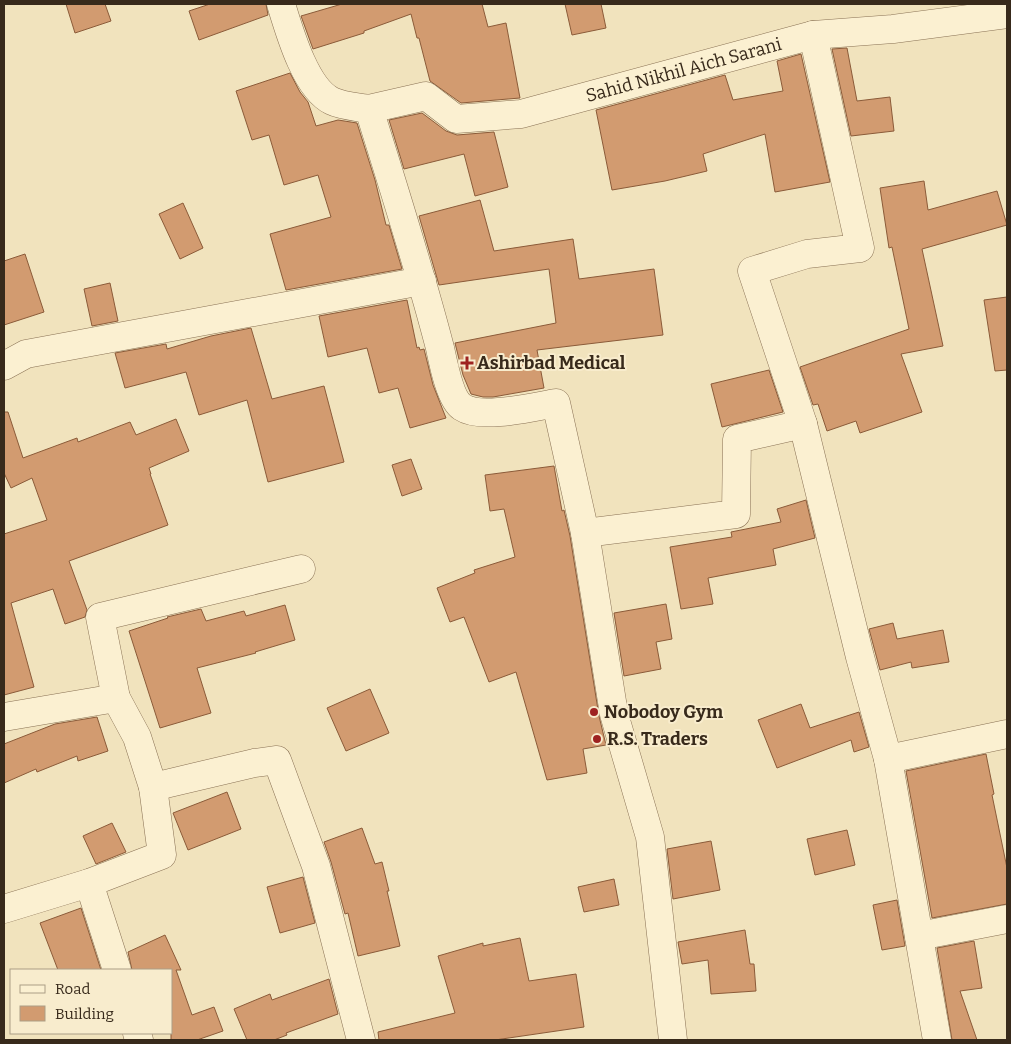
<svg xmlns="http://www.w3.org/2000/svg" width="1011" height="1044" font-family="Bitter,serif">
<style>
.building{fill:#d29b70;stroke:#8b5b39}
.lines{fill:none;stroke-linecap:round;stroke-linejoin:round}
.minor-casing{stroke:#8a7255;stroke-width:29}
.minor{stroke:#fbf0d1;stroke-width:28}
.poi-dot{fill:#9e2220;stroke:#f8eccd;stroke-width:2}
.labels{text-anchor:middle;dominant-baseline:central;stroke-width:4;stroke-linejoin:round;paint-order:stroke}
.street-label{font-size:18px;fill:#382a1b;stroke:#f8eccd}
.poi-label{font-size:18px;font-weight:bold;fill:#382a1b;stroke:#f8eccd;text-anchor:start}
</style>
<rect width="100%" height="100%" fill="#f1e3bd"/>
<!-- building -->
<g class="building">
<polygon points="66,4 105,4 111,21 75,33"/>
<polygon points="210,4 266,4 268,15 199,40 189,11"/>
<polygon points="342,4 482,4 488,27 506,23 520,98 461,103 430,81 419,38 417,38 411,14 364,31 364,33 313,49 301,16"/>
<polygon points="565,4 601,4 606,28 572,35"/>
<polygon points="847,48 857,101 890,97 894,131 851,136 832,49"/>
<polygon points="801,54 830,182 775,192 765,134 703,154 707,171 665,181 612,190 596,110 725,75 733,100 783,91 777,61"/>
<polygon points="290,73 300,92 308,102 316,126 338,120 357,123 375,180 386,225 389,225 402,269 286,290 270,234 331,217 318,175 284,185 269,135 252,140 236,91"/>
<polygon points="422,113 446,131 457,135 494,132 508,187 475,196 464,154 404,169 389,120"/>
<polygon points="924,181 928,210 997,191 1007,225 922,249 943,346 901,354 922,412 860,433 856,421 827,431 818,404 813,405 800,367 909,329 892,247 889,248 880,188"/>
<polygon points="480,200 494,251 573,239 579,279 654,269 663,335 537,350 544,388 493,397 483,397 471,394 463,375 455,343 556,323 549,269 439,285 419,216"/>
<polygon points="183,203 203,248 180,259 159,214"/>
<polygon points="25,254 44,312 4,325 4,261"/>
<polygon points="110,283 118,321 92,326 84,289"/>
<polygon points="1007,297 1007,370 995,371 984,300"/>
<polygon points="407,300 417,348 419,347 420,350 424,349 433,385 446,418 410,428 398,388 379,393 367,348 328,357 319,316"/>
<polygon points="251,328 272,399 324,386 344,462 268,482 247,400 199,415 186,372 125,388 115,353 166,344 167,349 211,336"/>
<polygon points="769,370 783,412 722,427 711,384"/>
<polygon points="4,412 8,412 23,458 77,438 78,442 130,422 136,435 176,419 189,451 149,468 151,474 150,474 168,525 69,561 87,610 85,617 65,624 53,589 11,603 34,687 4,695 4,534 47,520 32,478 11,488 4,473"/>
<polygon points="411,459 422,489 402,496 392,465"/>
<polygon points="554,466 562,511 564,510 570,536 599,716 606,745 583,749 587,773 547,780 516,672 489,682 464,617 450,622 437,588 475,573 474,570 515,557 504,509 490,511 485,475"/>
<polygon points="806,500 815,538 773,549 776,565 708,578 713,604 681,609 670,547 732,537 731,532 781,522 777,509"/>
<polygon points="666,604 672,639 656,642 661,669 624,676 614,613"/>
<polygon points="285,605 295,640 255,652 256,653 197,668 211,713 160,728 129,631 168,618 167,617 201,609 206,621 244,611 246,616"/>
<polygon points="893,623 897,639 943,630 949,662 912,668 911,662 880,670 869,629"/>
<polygon points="370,689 389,733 346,751 327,708"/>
<polygon points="801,704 810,728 859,712 869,747 854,752 851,740 777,768 758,720"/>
<polygon points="97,717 108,751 78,761 77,756 37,772 36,769 4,783 4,744 55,724"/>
<polygon points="986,754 994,794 992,795 1007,868 1007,904 932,918 906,771"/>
<polygon points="227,792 241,829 188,850 173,813"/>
<polygon points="112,823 126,852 96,864 83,836"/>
<polygon points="362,828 375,864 382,862 389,891 387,891 400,946 358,956 348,913 345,914 331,862 324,842"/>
<polygon points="847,830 855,865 815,875 807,839"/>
<polygon points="711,841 720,890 673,899 667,849"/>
<polygon points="303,877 315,923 280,933 267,887"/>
<polygon points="614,879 619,905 584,912 578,887"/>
<polygon points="897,900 905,946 882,950 873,905"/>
<polygon points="81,908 101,970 58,970 40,923"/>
<polygon points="745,930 750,964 754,964 756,991 711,994 708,960 682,964 678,942"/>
<polygon points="165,935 181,970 176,970 192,1015 214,1007 223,1031 197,1040 171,1040 171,970 132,970 128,952"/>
<polygon points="520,938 529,981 576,974 584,1027 495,1040 379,1040 378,1032 455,1013 438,956 483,943 483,946"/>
<polygon points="974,941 982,988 960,991 977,1040 952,1040 937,948"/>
<polygon points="329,979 338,1014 286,1033 287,1035 274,1040 247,1040 234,1009 270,994 272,1000"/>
</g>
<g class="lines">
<!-- minor casing -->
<g class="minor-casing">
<g id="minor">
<path d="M281,4c8,26 24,84 51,97 10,5 26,6 37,8 25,80 50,158 71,239 3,14 10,51 22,59 19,13 71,0 94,-4l29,130 29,181 36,123 23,203"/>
<polyline points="813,35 860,248 807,254 752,271 803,424 860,657 888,759 937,1040"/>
<path id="s1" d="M369,109l57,-13 30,23 65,-5 292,-79 80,-6 114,-15"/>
<polyline points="4,366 26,354 422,281"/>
<polyline points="585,533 736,514 737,439 803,424"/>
<polyline points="301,569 100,617 116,698 137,737 153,787 254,763 277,760 316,866 361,1040"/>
<polyline points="4,717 116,698"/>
<polyline points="888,759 1007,734"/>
<polyline points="89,883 117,970"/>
<polyline points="4,909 89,883 162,855 153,787"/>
<polyline points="919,936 1007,919"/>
<polyline points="137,1033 139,1040"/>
</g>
</g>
<!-- minor -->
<use href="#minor" class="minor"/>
</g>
<!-- markers -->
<g class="poi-dot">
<path d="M464.5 355.5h5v5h5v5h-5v5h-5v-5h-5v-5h5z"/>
<circle cx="594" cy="712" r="5"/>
<circle cx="597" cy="739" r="5"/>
</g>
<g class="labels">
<!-- street labels -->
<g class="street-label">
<text stroke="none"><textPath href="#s1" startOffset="330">Sahid Nikhil Aich Sarani</textPath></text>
</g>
<!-- poi labels -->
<g class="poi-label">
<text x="477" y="363">Ashirbad Medical</text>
<text x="604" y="712">Nobodoy Gym</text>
<text x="607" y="739">R.S. Traders</text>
</g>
</g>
<!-- border -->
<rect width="1011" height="1044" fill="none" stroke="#382a1b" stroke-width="10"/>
<!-- legend -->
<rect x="10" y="969" width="162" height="65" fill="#f8eccd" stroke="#ab9e86"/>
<rect x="20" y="985" width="25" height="8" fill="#fbf0d1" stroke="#ab9e86"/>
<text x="55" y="994" font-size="15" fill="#382a1b">Road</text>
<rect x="20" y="1006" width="25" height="15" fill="#d29b70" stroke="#ab9e86"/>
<text x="55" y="1019" font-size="15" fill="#382a1b">Building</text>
</svg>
